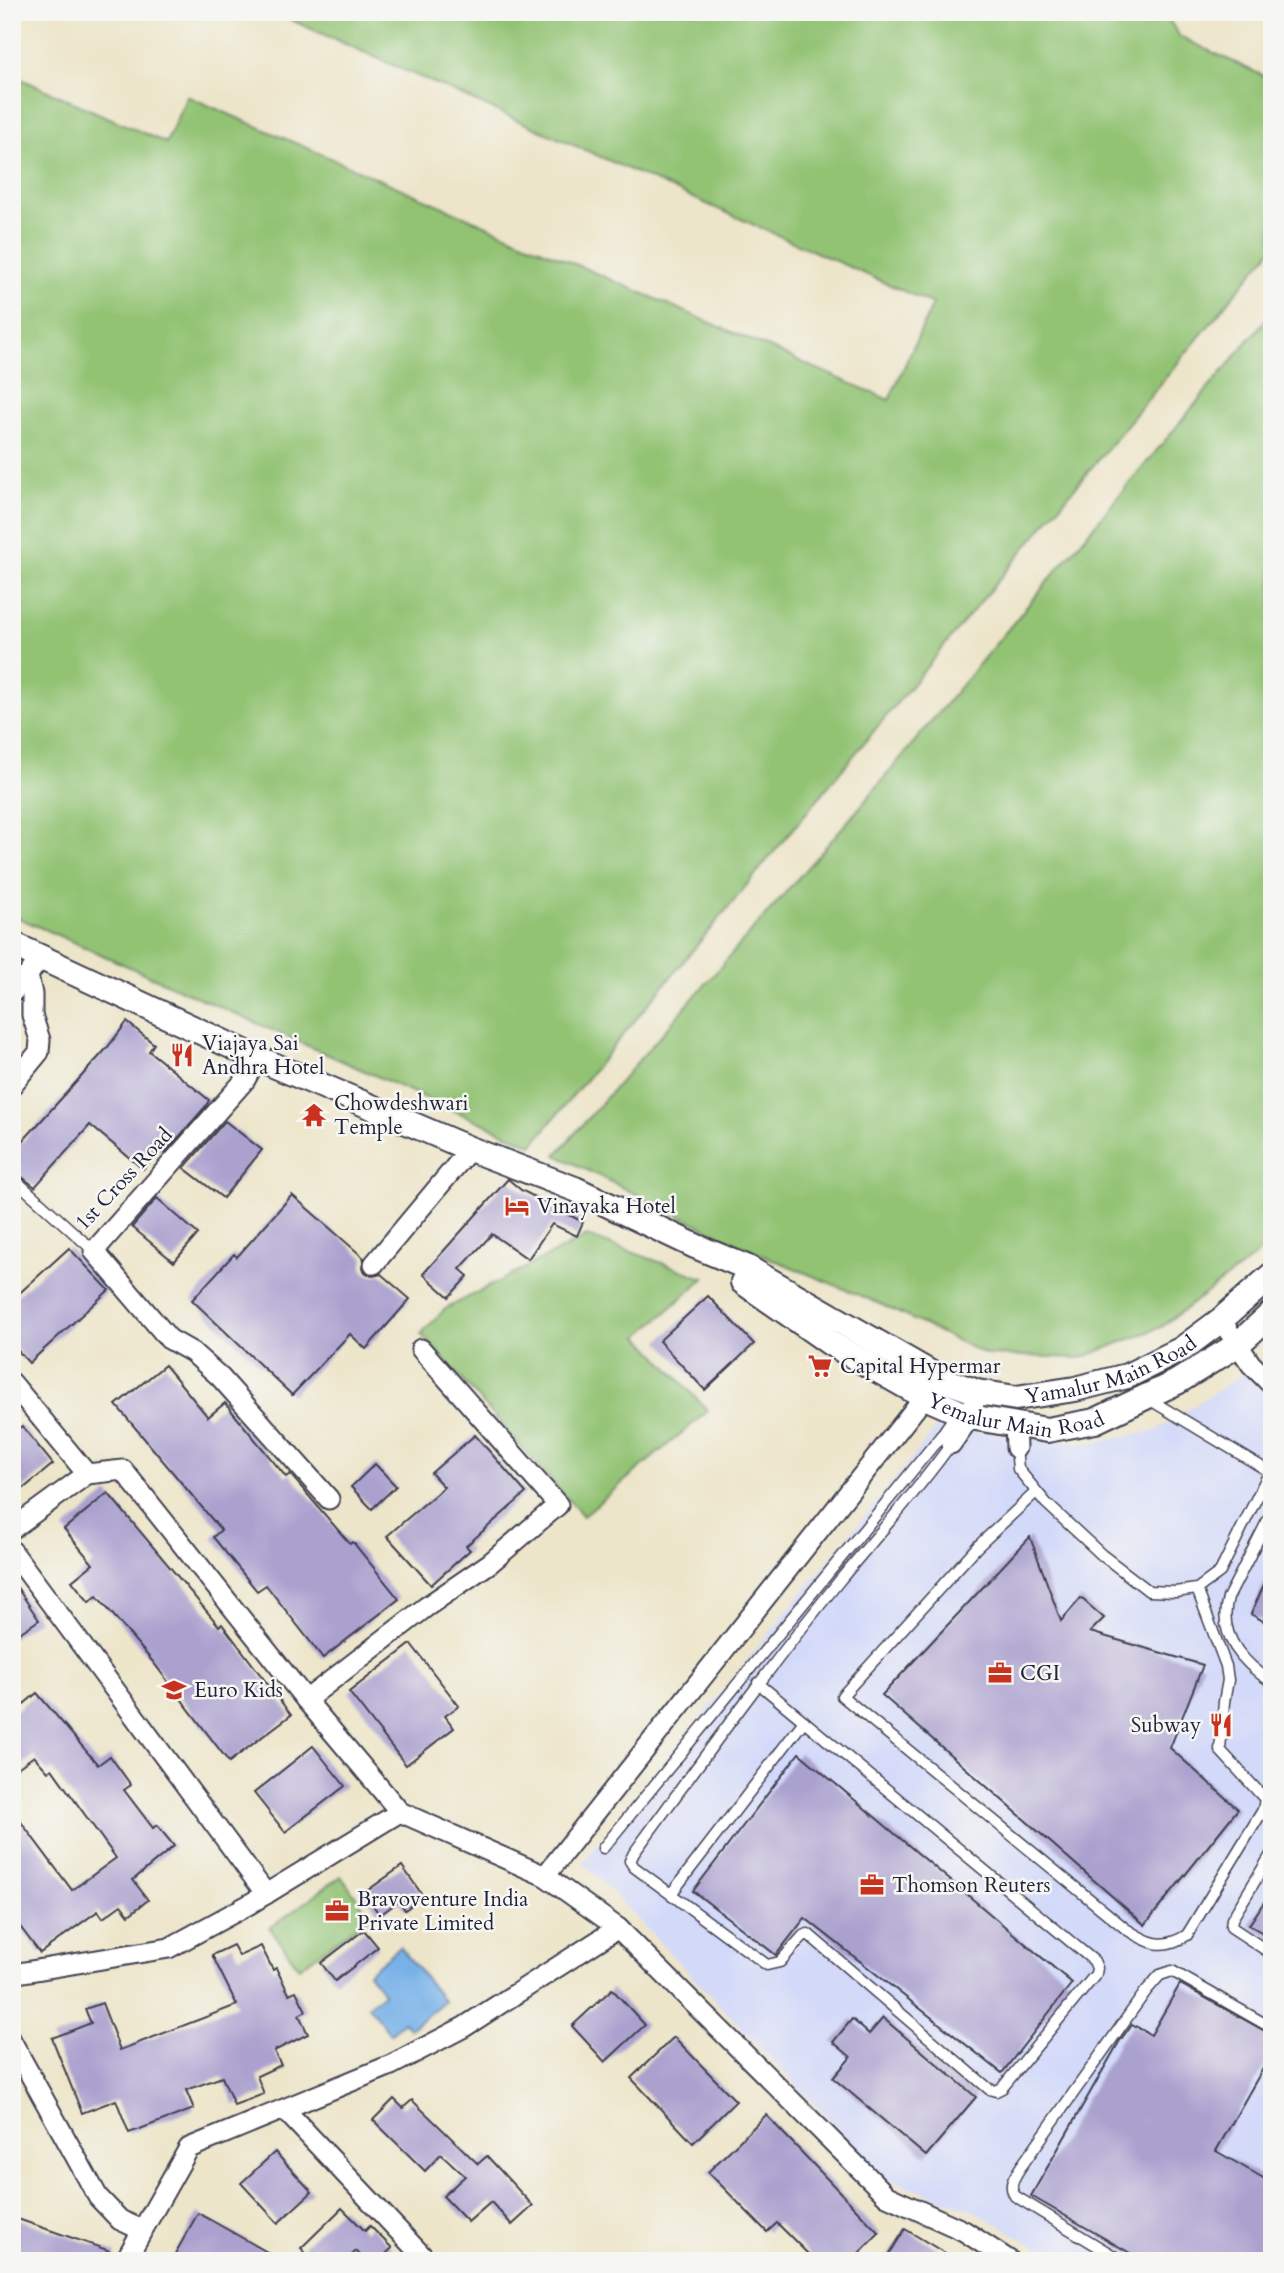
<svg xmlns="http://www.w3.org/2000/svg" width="1284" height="2273" font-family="Cardo,serif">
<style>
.built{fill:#d3d9f9}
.green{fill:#92c373;stroke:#5a7257;stroke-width:2}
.water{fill:#77b1e8;stroke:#4c6a92;stroke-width:2}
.building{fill:#aba1cf}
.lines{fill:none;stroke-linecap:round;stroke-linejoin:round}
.service-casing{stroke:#403f50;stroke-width:13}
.minor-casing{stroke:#403f50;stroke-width:23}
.tertiary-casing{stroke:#403f50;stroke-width:28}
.service{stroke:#fff;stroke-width:10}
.minor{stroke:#fff;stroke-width:19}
.tertiary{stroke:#fff;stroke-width:24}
.labels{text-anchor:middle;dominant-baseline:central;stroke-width:5;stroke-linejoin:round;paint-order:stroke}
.poi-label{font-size:21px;fill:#22223b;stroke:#f6f6f2;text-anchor:start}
.street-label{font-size:21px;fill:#22223b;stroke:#f6f6f2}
</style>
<rect width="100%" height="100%" fill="#f6f6f2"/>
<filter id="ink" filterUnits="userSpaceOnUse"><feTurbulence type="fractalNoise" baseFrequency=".0143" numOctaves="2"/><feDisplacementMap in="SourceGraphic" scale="14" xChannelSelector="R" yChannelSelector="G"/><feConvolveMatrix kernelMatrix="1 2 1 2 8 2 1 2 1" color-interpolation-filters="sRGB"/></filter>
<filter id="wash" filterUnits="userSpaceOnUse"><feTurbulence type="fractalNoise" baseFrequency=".00686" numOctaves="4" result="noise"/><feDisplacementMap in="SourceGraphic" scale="28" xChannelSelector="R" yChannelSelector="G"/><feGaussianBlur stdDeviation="1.57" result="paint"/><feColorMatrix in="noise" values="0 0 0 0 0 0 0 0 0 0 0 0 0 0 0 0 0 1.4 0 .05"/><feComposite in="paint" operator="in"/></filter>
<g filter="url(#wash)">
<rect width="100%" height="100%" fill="#ede5c9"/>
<!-- built -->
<polygon class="built" points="1272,1350 1272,2261 1061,2261 974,2211 885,2178 583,1862 937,1427 1089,1444 1157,1430 1247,1371"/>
<!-- green -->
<g class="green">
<polygon points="273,12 1164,12 1180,37 1272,80 1272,249 532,1145 12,915 12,75 166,143 187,96 889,400 933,304"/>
<polygon points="1272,312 1272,1241 1253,1258 1161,1327 1081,1358 987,1355 878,1303 748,1249 556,1155 855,813"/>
<polygon points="587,1236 704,1278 639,1336 708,1411 583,1516 421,1334 445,1309"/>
<polygon points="341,1876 370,1916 299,1968 270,1928"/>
</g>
<!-- water -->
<polygon class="water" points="400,1947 444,2001 410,2029 404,2022 390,2034 368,2006 384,1993 368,1973"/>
<g id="blocks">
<!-- building -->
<g class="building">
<polygon points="127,1022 154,1044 149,1051 209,1100 206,1106 165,1153 160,1149 143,1169 90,1125 35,1187 12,1169 12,1153 107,1048"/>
<polygon points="225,1121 262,1150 223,1198 184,1168"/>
<polygon points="508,1179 521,1190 583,1222 577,1236 552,1224 528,1259 492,1234 460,1269 468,1276 449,1297 423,1274"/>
<polygon points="292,1195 364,1258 362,1268 366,1273 373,1276 381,1274 410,1299 366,1349 350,1334 292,1395 192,1300 234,1254 237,1257"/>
<polygon points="157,1198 198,1234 174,1262 132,1227"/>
<polygon points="69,1248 109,1290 29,1363 12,1344 12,1300"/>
<polygon points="708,1296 754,1344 705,1390 659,1341"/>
<polygon points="165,1365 208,1417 225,1403 286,1477 290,1474 350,1544 353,1542 399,1599 323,1658 266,1585 257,1591 213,1537 221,1530 116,1405"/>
<polygon points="22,1426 53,1464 12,1498 12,1434"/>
<polygon points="475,1435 526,1493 466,1546 470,1550 431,1585 387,1536 444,1487 431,1473"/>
<polygon points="375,1464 396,1486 372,1509 351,1487"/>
<polygon points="108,1493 219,1626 222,1624 291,1715 229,1762 153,1662 97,1596 89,1602 72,1581 93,1564 64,1529"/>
<polygon points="1030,1537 1061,1621 1081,1598 1104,1618 1090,1632 1203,1665 1170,1748 1238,1809 1145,1925 882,1695"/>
<polygon points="1272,1566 1272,1626 1251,1614"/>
<polygon points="12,1580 39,1620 12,1638"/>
<polygon points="411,1644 459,1706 445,1716 454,1728 406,1765 349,1692"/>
<polygon points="37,1693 98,1765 110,1756 131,1785 124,1790 153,1828 157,1825 174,1846 133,1880 148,1900 129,1915 121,1905 103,1918 98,1911 40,1953 12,1916 12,1810 72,1890 116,1858 52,1769 48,1772 34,1756 12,1772 12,1714"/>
<polygon points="313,1746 345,1786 285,1832 254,1793"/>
<polygon points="799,1753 1072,1983 1002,2073 805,1918 776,1955 693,1891"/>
<polygon points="402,1866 423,1896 405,1910 399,1901 380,1915 364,1893"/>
<polygon points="1272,1890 1272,1938 1249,1925"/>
<polygon points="364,1930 378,1947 335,1981 321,1963"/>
<polygon points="233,1945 239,1956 261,1946 273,1970 276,1968 289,1994 296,1991 306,2011 299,2015 308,2034 274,2051 281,2065 257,2076 264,2094 234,2105 222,2077 186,2090 194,2109 129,2133 116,2100 82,2113 52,2038 91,2023 85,2009 102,2003 120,2050 237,2005 212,1955"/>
<polygon points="1180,1984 1272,2035 1272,2052 1266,2057 1265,2065 1216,2151 1272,2183 1272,2261 1144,2261 1031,2196 1119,2042 1132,2024 1151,2035"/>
<polygon points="612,1989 645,2025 605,2062 572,2026"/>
<polygon points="883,2018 976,2097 926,2156 833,2078 851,2057 833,2042 852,2019 869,2034"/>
<polygon points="674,2037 736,2101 693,2143 631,2078"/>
<polygon points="394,2099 403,2108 412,2100 478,2164 487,2156 533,2206 512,2225 491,2202 468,2222 443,2196 465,2176 441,2154 425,2171 373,2120"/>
<polygon points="766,2115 879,2233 851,2261 815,2261 777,2223 767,2232 708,2172"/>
<polygon points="275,2152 312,2192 278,2223 241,2183"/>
<polygon points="342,2208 365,2231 370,2226 392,2248 379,2261 366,2261 356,2251 346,2261 313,2261 301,2248"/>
<polygon points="198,2213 246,2240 283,2261 171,2261"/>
<polygon points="12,2217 116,2253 113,2261 12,2261"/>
<polygon points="905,2229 958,2261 885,2261"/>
</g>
</g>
</g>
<g filter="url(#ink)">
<use href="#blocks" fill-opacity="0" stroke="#403f50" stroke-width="2"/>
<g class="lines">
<!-- service casing -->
<g class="service-casing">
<g id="service">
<polyline points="12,1177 94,1251"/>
<polyline points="1147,1398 1270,1472"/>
<polyline points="1016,1448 1018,1469 1046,1503 1102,1555 1149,1591 1175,1592 1197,1589 1220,1572 1272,1467"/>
<path d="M1036,1492l-59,55 -135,149 284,233c22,14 36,22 61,6l76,-125 2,-11 -45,-49 4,-48 4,-22 -2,-14 -29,-77"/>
<path d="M1272,1512l-44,86c-11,37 15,65 44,84"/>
<path d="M758,1683l336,278 3,7 -1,6 -94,114 -6,3 -7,-2 -181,-155 -5,2 -23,26 -13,3 -133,-98 -4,-6 4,-8c67,-92 134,-184 206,-273 37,-45 77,-88 111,-136"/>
<polyline points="603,1848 940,1437 958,1411"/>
<polyline points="1272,1853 1232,1919 1231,1927 1272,1954"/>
<polyline points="671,1894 804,1721"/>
<polyline points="1272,2061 1272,2077"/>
<path d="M1122,2261l-107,-65c-7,-11 -1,-18 5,-28l126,-177 14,-16 12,-4 100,57"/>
</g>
</g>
<!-- minor casing -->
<g class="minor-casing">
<g id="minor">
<polyline points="12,993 28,975"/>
<polyline points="257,1058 245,1080 94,1251 169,1339 192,1352 220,1377 329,1499"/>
<polyline points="12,1085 39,1052 40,1040 32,1015 32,994 28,975 41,957"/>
<polyline points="374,1264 470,1149"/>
<polyline points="1221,1320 1251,1364 1272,1385"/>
<polyline points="12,1383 87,1474"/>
<polyline points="1015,1424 1016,1448"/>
<polyline points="951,1444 970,1417 974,1404"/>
<polyline points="12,1529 87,1474 123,1470 306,1700 400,1812 545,1876 618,1928 887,2196 964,2231 1010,2261"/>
<polyline points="12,1551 266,1894"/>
<polyline points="306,1700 426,1607 490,1563 558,1505 421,1349"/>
<polyline points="545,1876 933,1386"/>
<polyline points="12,1974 169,1948 248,1905 400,1812"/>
<polyline points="12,2042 98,2197 120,2220 142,2230"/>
<polyline points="285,2110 427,2261"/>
<polyline points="125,2261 189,2148 391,2065 464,2027 618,1928"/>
</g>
</g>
<!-- tertiary casing -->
<g class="tertiary-casing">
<g id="tertiary">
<path id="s1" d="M12,944l245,114 213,91 105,40 120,57 51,21 193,111 38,14 39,6 59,-9 52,-13 55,-27 39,-29 51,-45"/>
<path id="s2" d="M743,1282l87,61 95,54 45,20 77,13 48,-9 82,-39 60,-37 35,-32"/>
</g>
</g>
<!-- service -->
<use href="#service" class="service"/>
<!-- minor -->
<use href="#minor" class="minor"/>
<!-- tertiary -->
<use href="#tertiary" class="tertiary"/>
</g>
</g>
<!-- icons -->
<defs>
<g id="restaurant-bare" transform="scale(1.89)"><path d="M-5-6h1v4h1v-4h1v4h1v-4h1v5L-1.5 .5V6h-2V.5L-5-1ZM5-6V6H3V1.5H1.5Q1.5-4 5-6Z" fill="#c8321e" stroke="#f6f6f2" stroke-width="2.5" paint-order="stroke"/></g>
<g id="temple-bare" transform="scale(1.89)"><path d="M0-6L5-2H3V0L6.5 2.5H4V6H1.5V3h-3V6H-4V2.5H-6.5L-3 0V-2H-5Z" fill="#c8321e" stroke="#f6f6f2" stroke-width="2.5" paint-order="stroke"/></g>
<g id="hotel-bare" transform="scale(1.89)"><path d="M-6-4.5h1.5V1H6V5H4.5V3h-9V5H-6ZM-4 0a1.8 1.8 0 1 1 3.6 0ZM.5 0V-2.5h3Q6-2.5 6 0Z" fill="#c8321e" stroke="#f6f6f2" stroke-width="2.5" paint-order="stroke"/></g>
<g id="supermarket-bare" transform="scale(1.89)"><path d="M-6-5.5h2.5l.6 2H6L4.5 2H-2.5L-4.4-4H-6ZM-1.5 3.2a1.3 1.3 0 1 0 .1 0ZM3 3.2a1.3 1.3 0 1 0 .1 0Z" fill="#c8321e" stroke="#f6f6f2" stroke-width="2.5" paint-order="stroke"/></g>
<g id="office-bare" transform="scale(1.89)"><path d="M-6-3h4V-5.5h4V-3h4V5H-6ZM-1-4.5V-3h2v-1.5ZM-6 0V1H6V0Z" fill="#c8321e" stroke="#f6f6f2" stroke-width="2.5" paint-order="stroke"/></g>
<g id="school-bare" transform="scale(1.89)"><path d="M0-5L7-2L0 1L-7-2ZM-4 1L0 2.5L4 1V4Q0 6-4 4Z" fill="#c8321e" stroke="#f6f6f2" stroke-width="2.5" paint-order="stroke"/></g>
</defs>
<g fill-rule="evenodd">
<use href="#restaurant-bare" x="182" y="1055"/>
<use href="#temple-bare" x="314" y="1115"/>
<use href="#hotel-bare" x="517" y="1206"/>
<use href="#supermarket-bare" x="820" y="1366"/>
<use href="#office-bare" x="1000" y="1673"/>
<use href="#school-bare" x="174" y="1690"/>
<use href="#restaurant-bare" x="1221" y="1725"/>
<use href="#office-bare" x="872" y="1885"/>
<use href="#office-bare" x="337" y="1911"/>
</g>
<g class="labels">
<!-- poi labels -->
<g class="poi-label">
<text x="202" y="1043">Viajaya Sai<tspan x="202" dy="24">Andhra Hotel</tspan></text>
<text x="334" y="1103">Chowdeshwari<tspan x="334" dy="24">Temple</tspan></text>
<text x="537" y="1206">Vinayaka Hotel</text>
<text x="840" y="1366">Capital Hypermar</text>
<text x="1020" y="1673">CGI</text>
<text x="194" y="1690">Euro Kids</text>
<text x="1201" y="1725" text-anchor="end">Subway</text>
<text x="892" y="1885">Thomson Reuters</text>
<text x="357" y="1899">Bravoventure India<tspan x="357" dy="24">Private Limited</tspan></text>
</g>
<!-- street labels -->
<g class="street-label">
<text transform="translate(124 1179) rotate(-47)">1st Cross Road</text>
<text stroke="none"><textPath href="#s1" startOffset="1204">Yamalur Main Road</textPath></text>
<text stroke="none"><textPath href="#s2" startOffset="310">Yemalur Main Road</textPath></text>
</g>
</g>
<!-- margin -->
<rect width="1284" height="2273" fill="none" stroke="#f6f6f2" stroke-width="42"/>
</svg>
